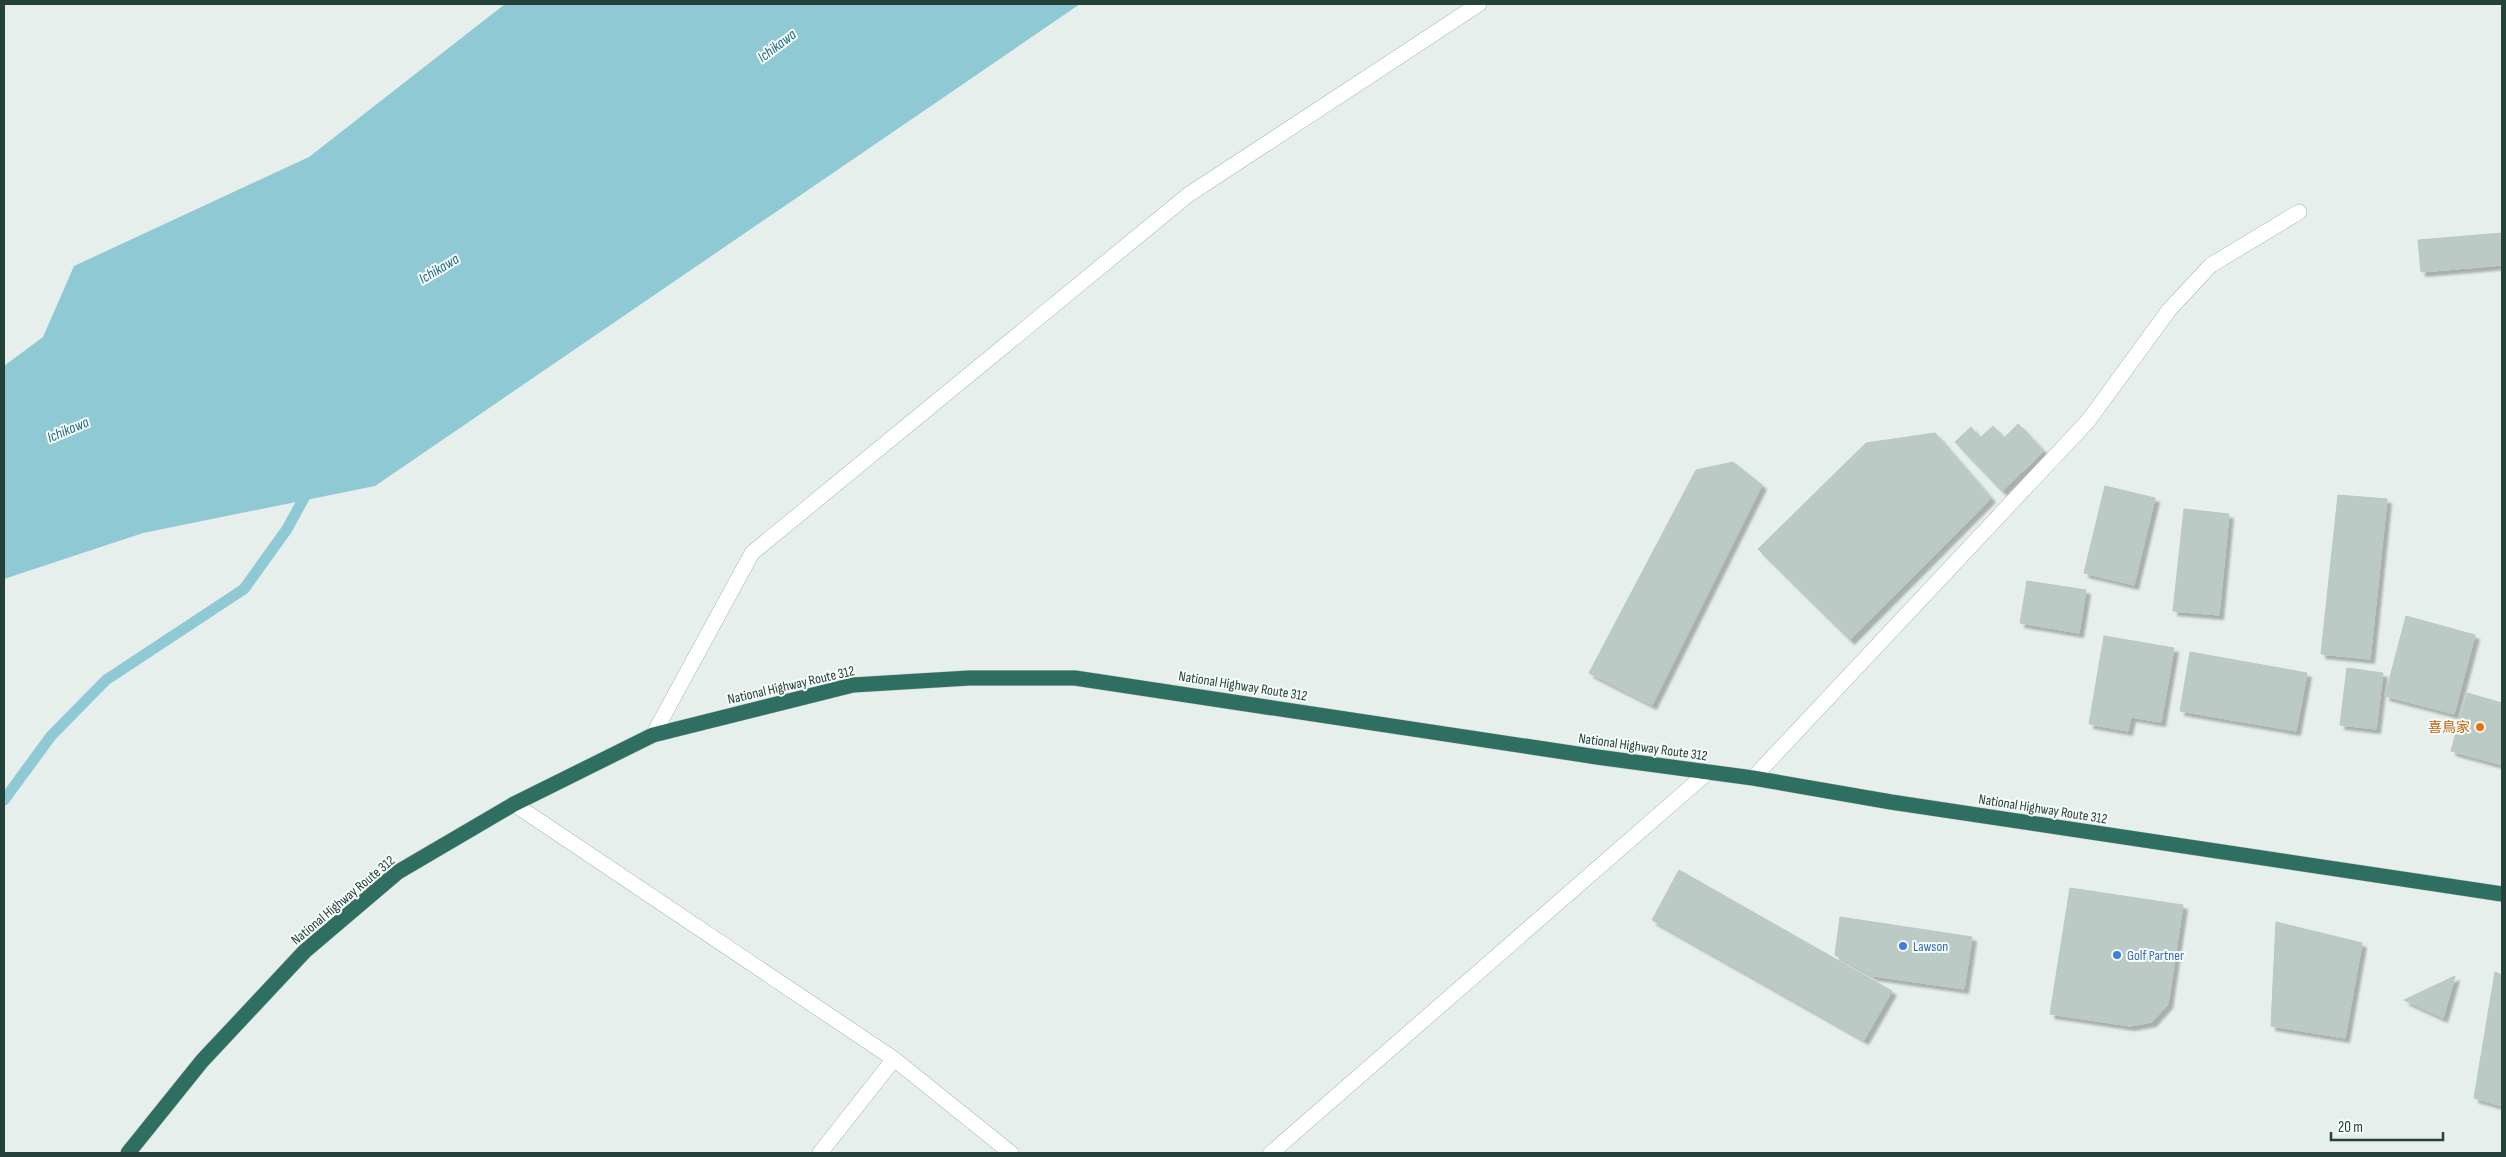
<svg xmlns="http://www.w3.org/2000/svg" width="2506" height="1157" font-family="'Sofia Sans Condensed','Noto Sans JP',sans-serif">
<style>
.water{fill:#8ec9d4}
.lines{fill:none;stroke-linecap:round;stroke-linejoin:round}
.stream{stroke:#8ec9d4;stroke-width:11}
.building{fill:#bbcac4;stroke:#b8c9c2;filter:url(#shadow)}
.street-casing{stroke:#a8b8b2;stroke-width:16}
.secondary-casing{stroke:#a4bbb3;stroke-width:16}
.highway-casing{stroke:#c2cac8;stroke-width:16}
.street{stroke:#fff;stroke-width:15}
.secondary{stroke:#fff;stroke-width:15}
.highway{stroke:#2f6f62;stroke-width:15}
.food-dot{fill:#e8710a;stroke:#f7fbf9;stroke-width:2}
.shop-dot{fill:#3f7fe0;stroke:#f7fbf9;stroke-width:2}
.labels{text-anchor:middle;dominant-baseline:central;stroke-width:4;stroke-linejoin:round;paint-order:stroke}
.street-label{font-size:14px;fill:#24423a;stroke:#f7fbf9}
.food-label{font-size:14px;fill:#c56008;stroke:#f7fbf9;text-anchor:end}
.shop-label{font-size:14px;fill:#366cbe;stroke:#f7fbf9;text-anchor:start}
.water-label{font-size:15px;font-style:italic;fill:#1c6f80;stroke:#f7fbf9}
</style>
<defs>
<filter id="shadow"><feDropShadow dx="4.5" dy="4.5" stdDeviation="1" flood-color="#0004"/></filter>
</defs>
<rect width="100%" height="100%" fill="#e6efeb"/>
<!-- water -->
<polygon class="water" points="505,4 1080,4 375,486 143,533 4,579 4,366 43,337 74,266 309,157"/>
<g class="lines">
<!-- stream -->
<polyline class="stream" points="4,800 51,736 106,680 244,589 287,529 310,487"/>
</g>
<!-- building -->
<g class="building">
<polygon points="2502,233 2502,265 2421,272 2418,240"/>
<polygon points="2018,424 2044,451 2002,491 1955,442 1971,427 1980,438 1993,426 2004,438"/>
<polygon points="1935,433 1991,498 1850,640 1758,549 1866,443"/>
<polygon points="1733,462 1762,485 1652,705 1589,673 1696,470"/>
<polygon points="2105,486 2155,498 2134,585 2084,573"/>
<polygon points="2338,495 2387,499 2370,659 2321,654"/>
<polygon points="2184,509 2229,514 2219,615 2173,611"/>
<polygon points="2027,581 2086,590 2079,633 2020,623"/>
<polygon points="2406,616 2475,635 2454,714 2385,696"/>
<polygon points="2104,636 2174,648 2161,722 2131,717 2128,731 2089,724"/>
<polygon points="2190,652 2307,673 2296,731 2180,711"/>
<polygon points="2347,668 2383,673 2376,729 2340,725"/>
<polygon points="2467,693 2502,703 2502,765 2451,751"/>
<polygon points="1679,870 1892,991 1864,1040 1652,920"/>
<polygon points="2070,888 2183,905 2168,1004 2152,1022 2130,1026 2050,1014"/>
<polygon points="1840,917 1972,937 1964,989 1873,976 1835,955"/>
<polygon points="2276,922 2362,943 2345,1038 2271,1026"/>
<polygon points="2495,972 2502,975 2502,1106 2474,1098"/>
<polygon points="2455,976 2443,1018 2404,1000"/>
</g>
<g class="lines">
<!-- street casing -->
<g class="street-casing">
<g id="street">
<polyline points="1753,778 2088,421 2169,310 2211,265 2299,212"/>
<polyline points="514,804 894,1059 1011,1153"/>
<polyline points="820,1153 894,1059"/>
<polyline points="1271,1153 1708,772"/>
</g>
</g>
<!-- secondary casing -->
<g class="secondary-casing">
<polyline id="secondary" points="653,735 752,553 1188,195 1479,4"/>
</g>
<!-- highway casing -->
<g class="highway-casing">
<polyline id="highway" points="128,1153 202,1061 305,951 398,872 514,804 653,735 853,685 969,678 1075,678 1597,757 1753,778 1891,802 2502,894"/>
</g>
<!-- street -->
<use href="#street" class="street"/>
<!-- secondary -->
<use href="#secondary" class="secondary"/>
<!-- highway -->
<use href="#highway" class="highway"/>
</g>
<!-- markers -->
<circle class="food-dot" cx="2480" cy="727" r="5"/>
<g class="shop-dot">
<circle cx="1903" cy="946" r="5"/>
<circle cx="2117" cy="955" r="5"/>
</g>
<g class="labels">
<!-- street labels -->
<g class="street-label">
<text transform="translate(791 685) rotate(-13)">National Highway Route 312</text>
<text transform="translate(1243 686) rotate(9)">National Highway Route 312</text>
<text transform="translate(1643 747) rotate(8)">National Highway Route 312</text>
<text transform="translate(2043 809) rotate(9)">National Highway Route 312</text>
<text transform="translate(343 900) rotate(-40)">National Highway Route 312</text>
</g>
<!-- food labels -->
<g class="food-label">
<text x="2470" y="727">喜鳥家</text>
</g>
<!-- shop labels -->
<g class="shop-label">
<text x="1913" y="946">Lawson</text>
<text x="2127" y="955">Golf Partner</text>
</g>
<!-- water labels -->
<g class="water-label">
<text transform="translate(777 46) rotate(-37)">Ichikawa</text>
<text transform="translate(439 269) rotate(-31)">Ichikawa</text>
<text transform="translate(68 430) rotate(-23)">Ichikawa</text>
</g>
</g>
<!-- border -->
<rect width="2506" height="1157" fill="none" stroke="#24423a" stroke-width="10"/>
<!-- scale -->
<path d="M2331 1132v8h112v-8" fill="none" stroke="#24423a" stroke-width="2.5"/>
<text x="2338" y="1132" font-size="15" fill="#24423a" stroke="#f7fbf9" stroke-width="4" paint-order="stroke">20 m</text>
</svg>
